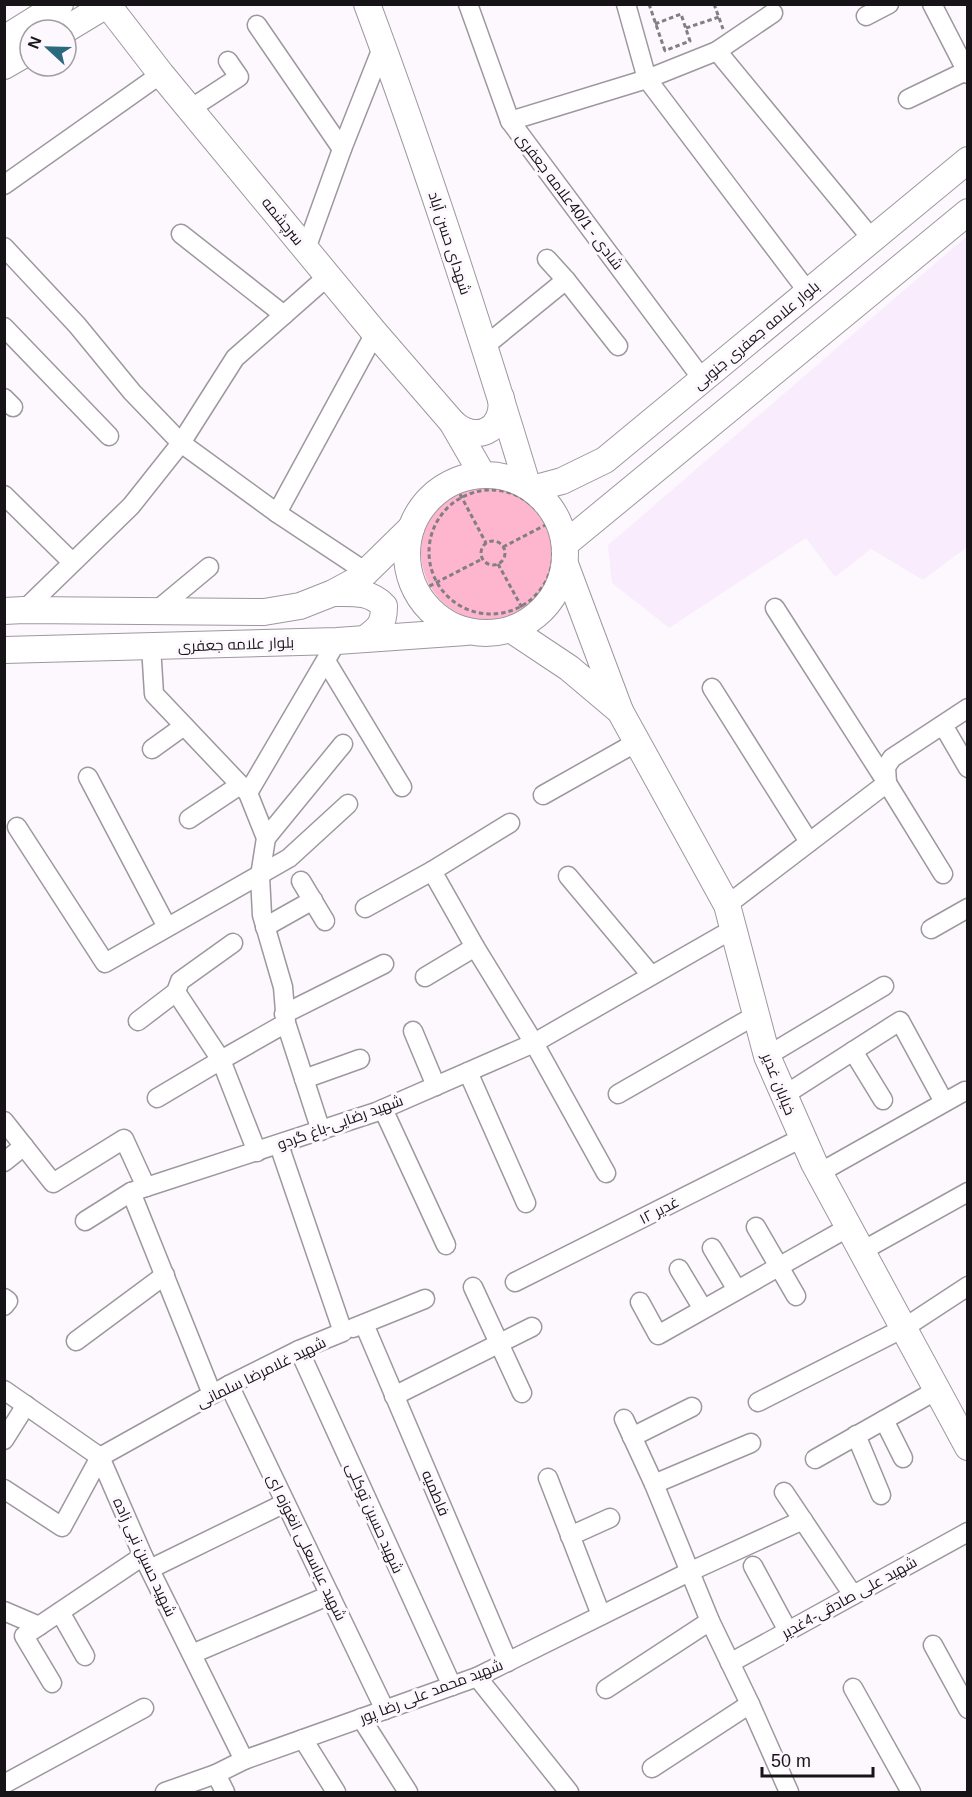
<svg xmlns="http://www.w3.org/2000/svg" width="972" height="1797" font-family="Arial,Cairo,sans-serif">
<style>
.built{fill:#f9edfd}
.green{fill:#fdb6ce}
.lines{fill:none;stroke-linecap:round;stroke-linejoin:round}
.street-casing{stroke:#9e979f;stroke-width:21}
.secondary-casing{stroke:#9e979f;stroke-width:28}
.path{stroke:#827e83;stroke-width:3;stroke-dasharray:4.5 3;stroke-linecap:butt}
.street{stroke:#fff;stroke-width:18}
.secondary{stroke:#fff;stroke-width:26}
.labels{text-anchor:middle;dominant-baseline:central;stroke-width:6;stroke-linejoin:round;paint-order:stroke}
.street-label{font-size:15px;fill:#171418;stroke:#fdf8fe}
</style>
<rect width="100%" height="100%" fill="#fdf8fe"/>
<!-- built -->
<polygon class="built" points="967,236 967,547 923,580 871,549 835,577 806,538 669,628 612,583 608,545"/>
<!-- green -->
<circle class="green" cx="490" cy="552" r="69"/>
<g class="lines">
<!-- street casing -->
<g class="street-casing">
<g id="street">
<polyline points="468,4 510,121 703,380"/>
<polyline points="626,4 647,79 808,292"/>
<polyline points="932,4 968,74"/>
<polyline points="866,16 889,4"/>
<polyline points="257,25 342,149"/>
<polyline points="717,51 872,239"/>
<polyline points="908,99 966,71"/>
<polyline points="190,109 239,77 228,61"/>
<polyline points="510,121 647,79 717,51 773,13"/>
<polyline points="4,185 161,74"/>
<polyline points="181,234 284,315"/>
<polyline points="4,247 77,325 132,392 181,443 277,513 366,572"/>
<polyline points="306,249 342,149 382,48"/>
<polyline points="547,259 566,280 618,346"/>
<polyline points="4,327 109,436"/>
<polyline points="485,346 566,280"/>
<polyline points="4,398 13,407"/>
<polyline points="4,495 72,562"/>
<polyline points="277,513 375,333"/>
<polyline points="775,608 887,783 943,874"/>
<polyline points="24,610 131,506 181,443 235,358 328,276"/>
<polyline points="156,611 209,567"/>
<polyline points="151,646 154,694 248,793 266,838 260,876 262,915 283,987 286,1023 321,1131"/>
<polyline points="326,661 402,787"/>
<polyline points="712,688 809,842"/>
<polyline points="943,725 968,768"/>
<polyline points="152,749 184,726"/>
<polyline points="88,777 167,927"/>
<polyline points="248,793 337,641"/>
<polyline points="543,795 637,742"/>
<polyline points="189,819 240,785"/>
<polyline points="510,823 432,871 475,947 534,1043 606,1173"/>
<polyline points="17,827 105,963 289,858 348,804"/>
<polyline points="266,838 343,744"/>
<polyline points="568,876 651,975"/>
<polyline points="301,881 325,921"/>
<polyline points="727,905 887,783 886,767 892,758 968,708"/>
<polyline points="365,908 432,871"/>
<polyline points="265,927 313,900"/>
<polyline points="931,929 968,908"/>
<polyline points="425,977 475,947"/>
<polyline points="284,1014 384,964"/>
<polyline points="138,1021 176,992 180,981 233,943"/>
<polyline points="413,1031 436,1086"/>
<polyline points="853,1051 883,1100"/>
<polyline points="767,1056 884,986"/>
<polyline points="468,1072 526,1203"/>
<polyline points="304,1079 360,1059"/>
<polyline points="618,1094 756,1015"/>
<polyline points="783,1096 900,1021 944,1102"/>
<polyline points="157,1098 221,1060 176,992"/>
<polyline points="383,1109 446,1245"/>
<polyline points="4,1121 53,1183 124,1139 146,1187"/>
<polyline points="257,1152 221,1060 286,1023"/>
<polyline points="4,1162 24,1146"/>
<polyline points="819,1173 965,1091"/>
<polyline points="85,1221 131,1192"/>
<polyline points="756,1227 796,1296"/>
<polyline points="712,1248 737,1290"/>
<polyline points="862,1251 968,1192"/>
<polyline points="679,1269 703,1309"/>
<polyline points="515,1282 802,1138"/>
<polyline points="473,1287 522,1393"/>
<polyline points="4,1298 8,1301 4,1306"/>
<polyline points="640,1302 658,1335 849,1227"/>
<polyline points="364,1324 508,1662"/>
<polyline points="353,1328 425,1299"/>
<polyline points="76,1341 165,1275"/>
<polyline points="299,1350 452,1686"/>
<polyline points="229,1385 385,1710"/>
<polyline points="4,1390 100,1457 143,1556 244,1760"/>
<polyline points="212,1394 131,1192 376,1112 534,1043 733,929"/>
<polyline points="394,1396 532,1327"/>
<polyline points="758,1402 904,1328 968,1286"/>
<polyline points="624,1419 654,1484 710,1621 750,1704 789,1792"/>
<polyline points="884,1420 903,1458"/>
<polyline points="856,1435 881,1495"/>
<polyline points="632,1437 692,1407"/>
<polyline points="4,1440 26,1405"/>
<polyline points="815,1459 937,1390"/>
<polyline points="548,1478 601,1615"/>
<polyline points="654,1484 751,1443"/>
<polyline points="4,1489 62,1527 100,1457 229,1385 299,1350 343,1332 279,1145"/>
<polyline points="784,1492 853,1595"/>
<polyline points="570,1536 610,1518"/>
<polyline points="753,1566 788,1631"/>
<polyline points="150,1569 285,1503"/>
<polyline points="4,1611 39,1626"/>
<polyline points="60,1612 85,1656"/>
<polyline points="933,1645 968,1709"/>
<polyline points="192,1654 330,1595"/>
<polyline points="730,1663 968,1532"/>
<polyline points="477,1677 569,1792"/>
<polyline points="52,1683 24,1636 143,1556"/>
<polyline points="853,1688 911,1792"/>
<polyline points="606,1689 710,1621"/>
<polyline points="361,1718 408,1792"/>
<polyline points="303,1739 336,1792"/>
<polyline points="652,1768 750,1704"/>
<polyline points="216,1774 225,1792"/>
<polyline points="4,1784 144,1708"/>
<polyline points="165,1792 216,1774 244,1760 477,1677 689,1572 803,1520"/>
</g>
</g>
<!-- secondary casing -->
<g class="secondary-casing">
<g id="secondary">
<polyline points="107,4 161,74 375,333 452,422 482,474"/>
<path d="M367,4c59,158 111,319 160,480"/>
<polyline points="65,30 108,4"/>
<polyline points="4,39 60,4"/>
<polyline points="4,66 30,51"/>
<path d="M452,422c23,23 54,8 49,-24"/>
<circle cx="486" cy="554" r="79"/>
<polyline points="532,489 562,481 605,460 968,160"/>
<polyline points="565,544 968,212"/>
<path d="M334,593c20,0 36,-2 50,13 0,19 -5,22 -19,33"/>
<polyline points="4,611 24,610 264,612 300,606 333,593 359,579 411,528"/>
<polyline points="512,630 569,668 620,711 565,564"/>
<polyline points="4,650 337,641 466,632"/>
<polyline points="620,711 727,905 767,1056 814,1163 968,1447"/>
</g>
</g>
<!-- path -->
<g class="path">
<polyline points="649,4 665,51"/>
<polyline points="714,4 723,29"/>
<polyline points="655,24 681,14 690,41 664,51"/>
<polyline points="686,28 719,17"/>
<polyline points="453,481 486,543"/>
<circle cx="491" cy="552" r="62"/>
<circle cx="493" cy="553" r="12"/>
<polyline points="503,547 557,519"/>
<polyline points="498,564 526,615"/>
<polyline points="416,593 482,559"/>
</g>
<!-- street -->
<use href="#street" class="street"/>
<!-- secondary -->
<use href="#secondary" class="secondary"/>
</g>
<g class="labels">
<!-- street labels -->
<g class="street-label">
<text transform="translate(570 201) rotate(53)">شادی - 40/1علامه جعفری</text>
<text transform="translate(283 221) rotate(51)">سرچشمه</text>
<text transform="translate(450 243) rotate(72)">شهدای حسن آباد</text>
<text transform="translate(756 335) rotate(-40)">بلوار علامه جعفری جنوبی</text>
<text transform="translate(236 644) rotate(-2)">بلوار علامه جعفری</text>
<text transform="translate(779 1084) rotate(68)">خیابان غدیر</text>
<text transform="translate(340 1122) rotate(-20)">شهید رضایی-باغ گردو</text>
<text transform="translate(659 1210) rotate(-27)">غدیر ۱۲</text>
<text transform="translate(261 1372) rotate(-26)">شهید غلامرضا سلمانی</text>
<text transform="translate(436 1493) rotate(67)">فاطمیه</text>
<text transform="translate(375 1518) rotate(66)">شهید حسین توکلی</text>
<text transform="translate(307 1547) rotate(64)">شهید عباسعلی انغوزه ای</text>
<text transform="translate(145 1557) rotate(65)">شهید حسین نبی زاده</text>
<text transform="translate(849 1597) rotate(-29)">شهید علی صادقی-4غدیر</text>
<text transform="translate(431 1691) rotate(-21)">شهید محمد علی رضا پور</text>
</g>
</g>
<!-- border -->
<rect width="972" height="1797" fill="none" stroke="#171418" stroke-width="12"/>
<!-- north arrow -->
<g transform="translate(48 48) rotate(292)"><circle r="28" fill="#fdf8fe" stroke="#a19da2" stroke-width="1.5"/>
<path d="M0-4.5L10 22L0 15L-10 22Z" fill="#2b697f"/>
<text y="-9" font-size="16" font-weight="bold" text-anchor="middle" fill="#171418">N</text>
</g>
<!-- scale -->
<path d="M762 1767v9h111v-9" fill="none" stroke="#171418" stroke-width="3"/>
<text x="771" y="1767" font-size="18" fill="#171418" stroke="#fdf8fe" stroke-width="4.5" paint-order="stroke">50 m</text>
</svg>
